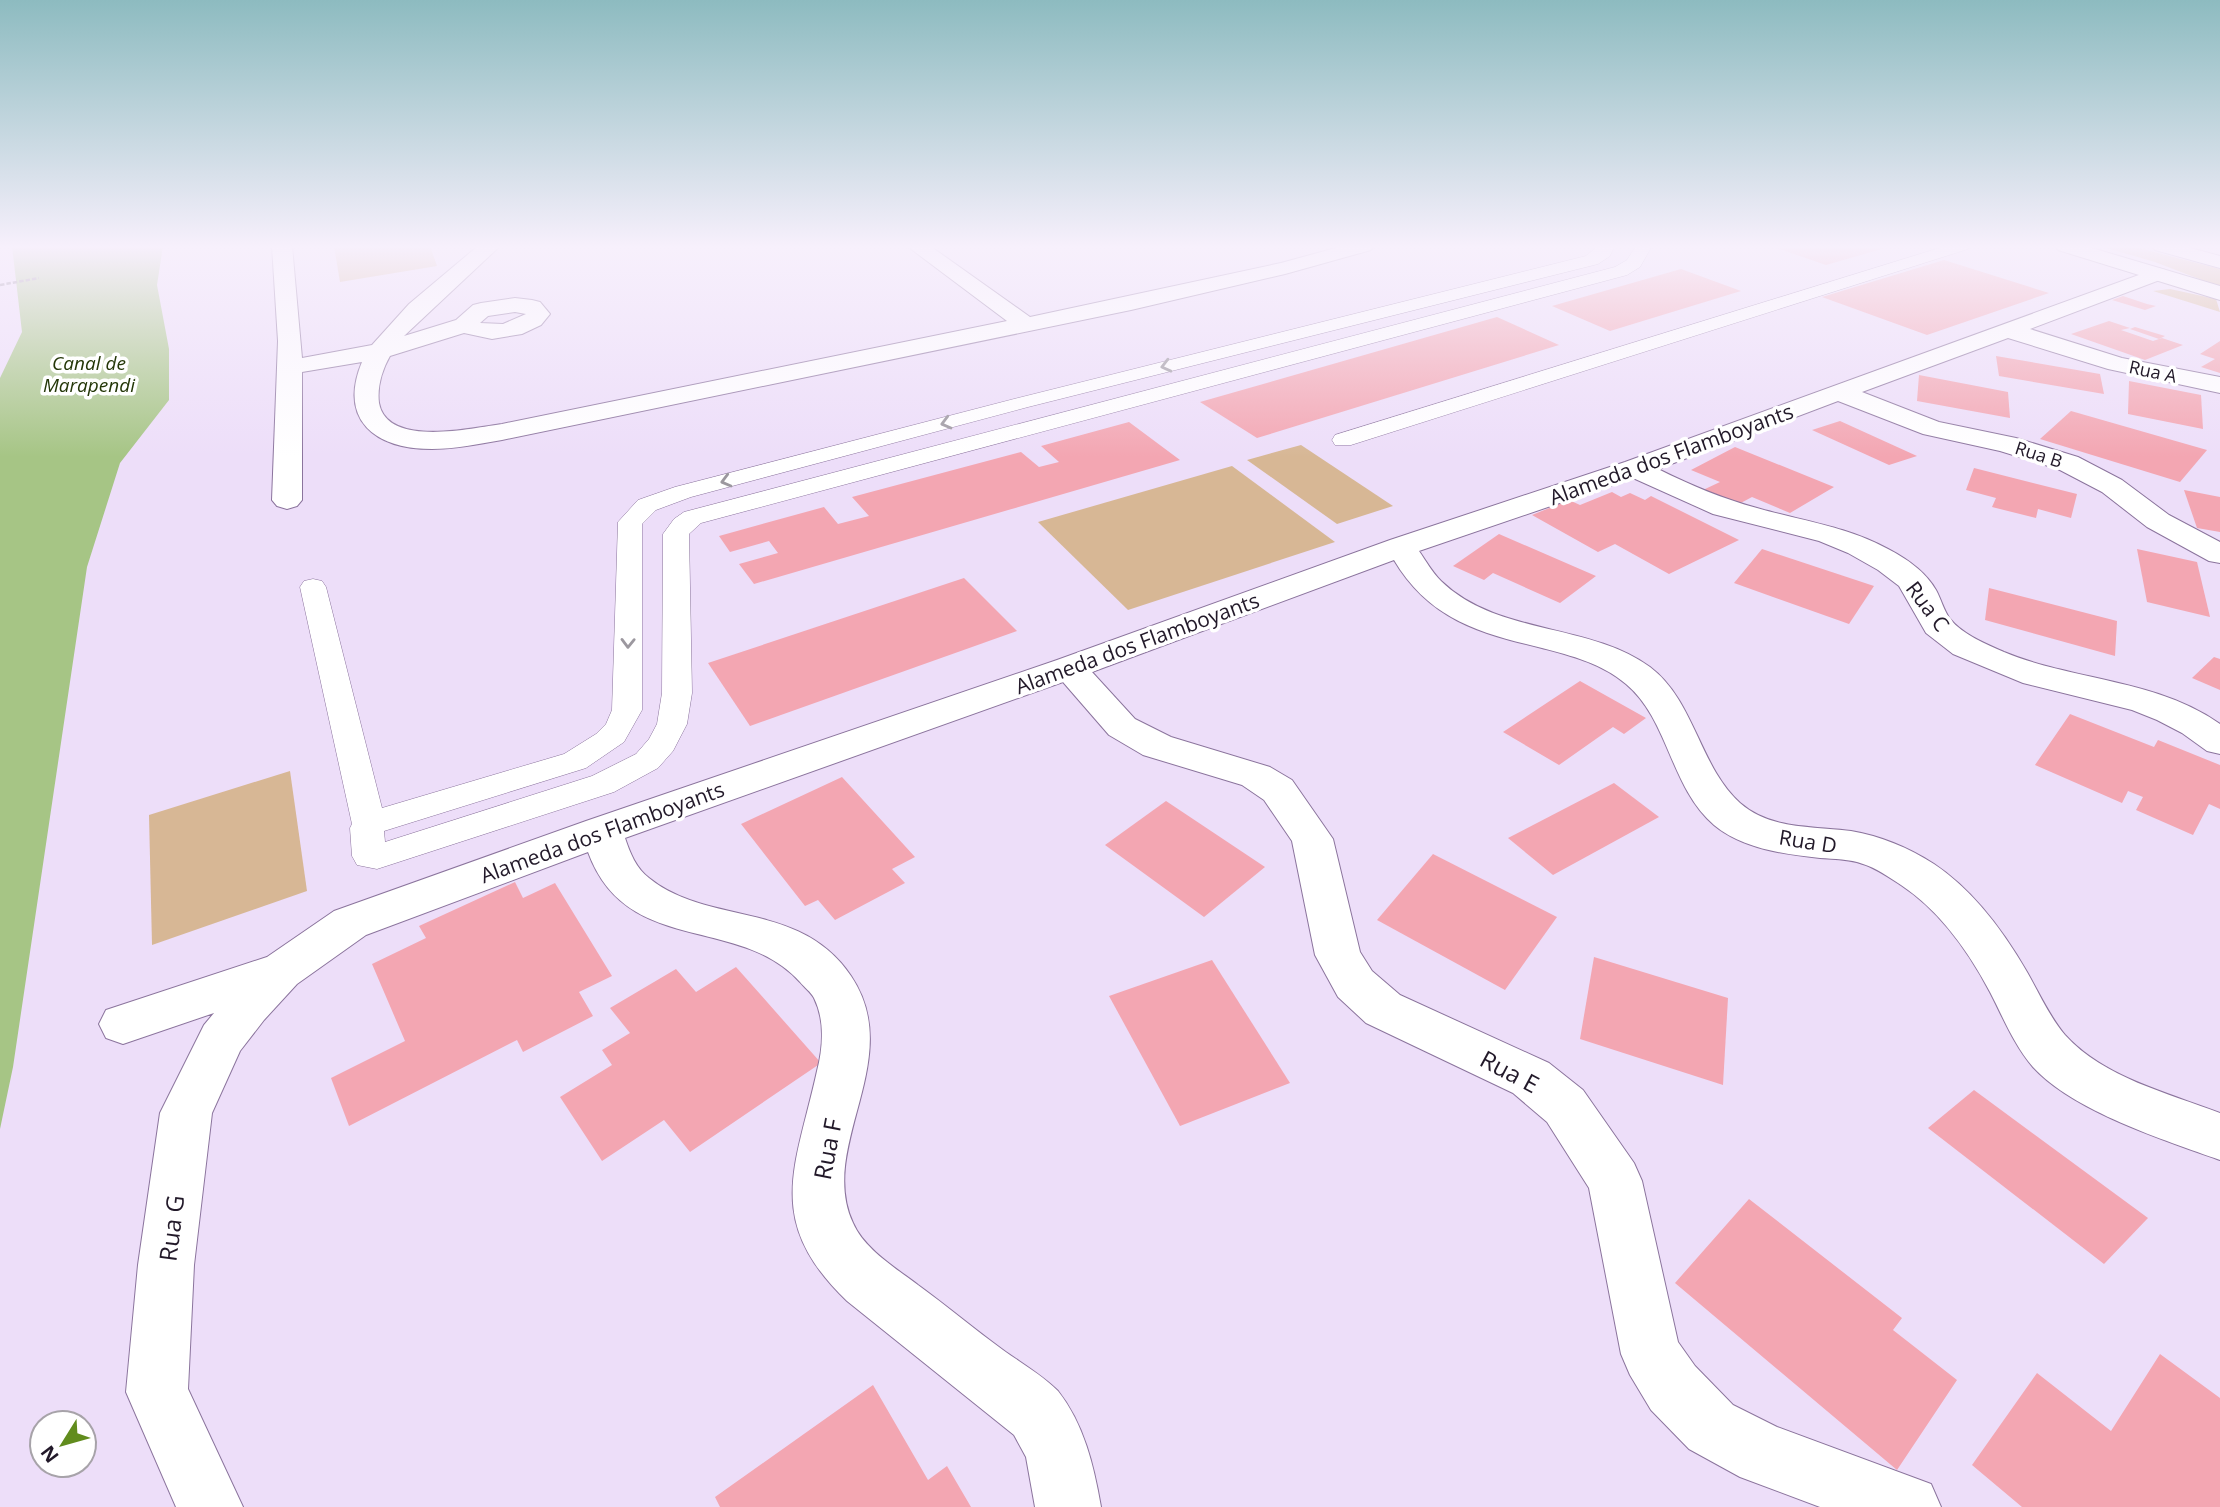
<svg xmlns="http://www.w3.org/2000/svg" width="2220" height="1507" font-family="'Open Sans',sans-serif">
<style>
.green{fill:#d7b795}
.water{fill:#a6c585}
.building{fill:#f3a6b2}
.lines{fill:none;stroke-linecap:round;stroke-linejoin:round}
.service-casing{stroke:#8b749d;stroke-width:1}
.minor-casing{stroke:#8b749d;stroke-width:2}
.secondary-casing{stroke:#8b749d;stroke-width:2}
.path{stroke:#887c91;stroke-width:2.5;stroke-dasharray:4.5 2;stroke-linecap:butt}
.service{fill:#fff;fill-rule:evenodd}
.minor{fill:#fff;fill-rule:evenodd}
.secondary{fill:#fff;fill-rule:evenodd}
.oneway{stroke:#9c989f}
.labels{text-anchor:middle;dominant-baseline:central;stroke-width:7;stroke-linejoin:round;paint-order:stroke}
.far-street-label{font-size:18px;fill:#221929;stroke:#fff}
.far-water-label{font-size:19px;font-style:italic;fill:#243708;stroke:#fff}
.street-label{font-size:21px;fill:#221929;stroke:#fff}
.near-street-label{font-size:24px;fill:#221929;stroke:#fff}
</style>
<rect width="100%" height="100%" fill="#eddef9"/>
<!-- green -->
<g class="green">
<polygon points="334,246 430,246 437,266 340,282"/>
<polygon points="2099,246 2131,246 2220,269 2220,287 2155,262"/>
<polygon points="2170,289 2216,299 2220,312 2153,291"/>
<polygon points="1301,445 1393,506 1337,524 1247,460"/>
<polygon points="1232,466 1335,542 1128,610 1038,522"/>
<polygon points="290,771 307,891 152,945 149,815"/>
</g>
<!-- water -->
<polygon class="water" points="12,246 163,246 157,285 169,349 169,400 120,463 87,567 13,1067 0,1129 0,378 22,332"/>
<!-- building -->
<g class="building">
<polygon points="1771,246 1892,246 1826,265"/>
<polygon points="1944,260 2049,293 1927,335 1822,297"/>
<polygon points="1681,269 1741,291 1610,331 1552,306"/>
<polygon points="2123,296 2147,304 2156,306 2145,310 2112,300"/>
<polygon points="1497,317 1559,345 1257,438 1200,402"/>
<polygon points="2109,321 2130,328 2121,330 2153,341 2162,338 2183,345 2145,360 2071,334"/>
<polygon points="2135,327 2165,336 2159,339 2130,329"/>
<polygon points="2220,341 2220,373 2201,367 2215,359 2200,354"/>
<polygon points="1996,356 2100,374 2104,394 1999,376"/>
<polygon points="1919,375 2008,392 2010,418 1917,401"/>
<polygon points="2129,381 2201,395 2203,429 2128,414"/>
<polygon points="2071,411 2207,450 2180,482 2040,439"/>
<polygon points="1840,421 1917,456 1889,465 1812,430"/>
<polygon points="1129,422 1180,460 754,584 739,564 778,553 769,541 730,552 719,536 824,507 838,524 869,516 852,497 1021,452 1039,467 1059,462 1041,446"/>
<polygon points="1735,447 1834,487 1790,513 1752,497 1737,505 1703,490 1720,482 1691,470"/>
<polygon points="1974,468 2077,494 2071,518 2038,509 2036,518 1992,507 1996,498 1966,490"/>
<polygon points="2184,490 2220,497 2220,532 2197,528"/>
<polygon points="1612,492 1621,497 1630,493 1645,500 1651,496 1739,540 1669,574 1615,544 1598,552 1532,515 1569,500 1580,505"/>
<polygon points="1499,534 1596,576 1560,603 1493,573 1484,580 1453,566"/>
<polygon points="1762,549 1874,586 1849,624 1734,583"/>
<polygon points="2137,549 2197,562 2210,617 2147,602"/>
<polygon points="964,578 1017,631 750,726 708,663"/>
<polygon points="1989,588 2117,621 2115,656 1985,620"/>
<polygon points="2214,657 2220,659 2220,690 2192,678"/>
<polygon points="1580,681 1646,718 1624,734 1613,727 1559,765 1503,732"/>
<polygon points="2070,714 2154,747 2158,740 2220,765 2220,809 2209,804 2193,835 2136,810 2143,797 2128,791 2122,803 2035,765"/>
<polygon points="842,777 915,857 892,869 905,883 835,920 818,900 805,906 741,824"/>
<polygon points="1614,783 1659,817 1553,875 1508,838"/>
<polygon points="1166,801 1265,867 1204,917 1105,845"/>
<polygon points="1433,854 1557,917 1505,990 1377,920"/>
<polygon points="515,882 523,898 555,883 612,976 579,992 593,1016 523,1052 517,1040 349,1126 331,1078 405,1041 372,964 426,938 419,926"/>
<polygon points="1594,957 1728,998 1723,1085 1580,1039"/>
<polygon points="1212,960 1290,1083 1180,1126 1109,996"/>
<polygon points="736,967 821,1063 690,1152 664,1120 602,1161 560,1097 612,1065 602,1050 630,1033 610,1008 676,969 696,992"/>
<polygon points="1974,1090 2148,1218 2104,1264 1928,1128"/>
<polygon points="1749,1199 1902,1318 1893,1330 1957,1380 1897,1470 1675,1283"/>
<polygon points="2160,1354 2220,1398 2220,1507 2022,1507 1972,1465 2037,1373 2111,1431"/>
<polygon points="873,1385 928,1480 947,1466 971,1507 720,1507 715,1497"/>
</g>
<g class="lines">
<!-- service casing -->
<g class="service-casing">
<g id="service">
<polygon points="1598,246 1614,246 1610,256 1598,264 1028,407 691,497 656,510 642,524 642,710 624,742 586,768 384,831 385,842 592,776 636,754 649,739 657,724 662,693 663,534 674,519 684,512 1615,267 1627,260 1636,246 1652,246 1640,267 1627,275 701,523 689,534 692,693 687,724 673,751 658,768 614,792 377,869 357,865 352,856 350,828 352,824 300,587 304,581 313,579 322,581 326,587 382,808 564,754 596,734 606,724 612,710 618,522 638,500 675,487 1014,399 1586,256"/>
<polygon points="1946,246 1970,246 1968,249 1351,445 1335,445 1332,440 1335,435"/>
</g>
</g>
<!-- minor casing -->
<g class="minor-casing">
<g id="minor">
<path d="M272,246h20l10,112 70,-13 37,-41 69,-58h22l-96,90 52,-16 17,-15 8,-2 34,-5 17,2 8,2 10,12 -9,11 -19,9 -30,5 -28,-6 -74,23c-8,14 -13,31 -11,47 8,45 93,25 123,21l505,-103 -100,-75h23l100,71 251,-54 62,-17h31l-3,4 -86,24 -154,36 -629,130c-23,4 -47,9 -70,9 -57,0 -94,-29 -70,-87l-60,10v128l-5,6 -10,3 -10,-3 -5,-6 6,-159zM515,312l11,2 -23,10 -23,-1 8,-7z"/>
<path d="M2158,268l7,2 4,4 -4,4 -135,51 92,29 98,19v16l-112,-24 -100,-31 -146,54 77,30 77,16 62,19 44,23 47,35 51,27v21l-11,-2 -62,-34 -45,-35 -44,-23 -58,-18 -77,-17 -85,-33 -180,68c32,16 65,30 99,39 45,13 89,18 131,41 19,10 37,22 48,41 5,9 8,21 14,29 13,16 36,25 54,33 70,29 153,27 216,72v30l-13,-3 -25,-18 -25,-13 -25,-10 -109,-27 -70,-29 -27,-21 -27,-47 -21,-16 -30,-17 -29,-12 -106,-27 -80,-36 -214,73c7,10 13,21 22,30 57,55 147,41 209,86 45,34 49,99 90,136 31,27 73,23 111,28 30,5 58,17 83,33 39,26 70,68 93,108 12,21 22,44 38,63 39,43 103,58 155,78v47c-56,-20 -147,-49 -187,-93 -19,-22 -30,-50 -43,-75 -21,-40 -51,-82 -89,-107 -12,-8 -25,-17 -38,-21 -13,-5 -29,-5 -43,-6 -36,-4 -77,-9 -106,-33 -44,-38 -45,-105 -88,-141 -25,-21 -54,-28 -84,-36 -63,-15 -113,-29 -148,-88l-302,112 43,47 36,18 99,30 22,13 41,59 27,113 12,19 28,24 149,68 34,27 51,73 8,18 36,161 17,24 38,39 44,22 154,57 10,23h-121l-80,-30 -51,-28 -38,-39 -21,-35 -9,-21 -32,-166 -42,-66 -34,-29 -147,-70 -28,-26 -23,-42 -23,-114 -28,-41 -22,-15 -99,-30 -34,-20 -46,-53 -438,156c5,15 11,30 24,40 59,48 151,22 202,98 56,83 -34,170 2,247 11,26 44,46 65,62 29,21 56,44 85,65 18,13 39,25 55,41 26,33 36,75 43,116h-66l-9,-50 -12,-22 -167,-134c-84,-81 -51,-134 -30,-230 6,-23 8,-51 -3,-73 -3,-6 -10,-11 -14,-16 -61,-68 -174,-25 -212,-130l-222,83 -69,49 -33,36 -24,31 -28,62 -18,152 -6,124 55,118h-67l-50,-115 12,-127 22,-152 44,-88 10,-12 -91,31 -17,-6 -7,-14 7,-14 161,-53 67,-46 252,-90 471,-161 333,-120 235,-78z"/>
</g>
</g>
<!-- secondary casing -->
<g class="secondary-casing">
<g id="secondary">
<polygon points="2055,246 2085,246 2220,286 2220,300 2058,250"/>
<polygon points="2152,246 2183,246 2220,256 2220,268 2155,250"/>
</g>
</g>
<!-- path -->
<polyline class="path" points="0,285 39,278"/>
<!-- service -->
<use href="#service" class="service"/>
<!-- minor -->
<use href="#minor" class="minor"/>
<!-- secondary -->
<use href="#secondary" class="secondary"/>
</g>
<!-- one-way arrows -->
<defs><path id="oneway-chevron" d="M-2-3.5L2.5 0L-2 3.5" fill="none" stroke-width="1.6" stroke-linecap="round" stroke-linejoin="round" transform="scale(1.75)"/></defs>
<g class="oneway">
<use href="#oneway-chevron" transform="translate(1166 366) rotate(166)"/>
<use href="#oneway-chevron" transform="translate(946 423) rotate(165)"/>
<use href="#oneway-chevron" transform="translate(726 481) rotate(165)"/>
<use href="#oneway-chevron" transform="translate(628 643) rotate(91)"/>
</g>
<!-- sky -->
<linearGradient id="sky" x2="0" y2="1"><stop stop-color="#8dbbc0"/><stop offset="0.54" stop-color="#f7f0fc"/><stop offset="1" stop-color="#f7f0fc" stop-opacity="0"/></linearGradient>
<rect width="2220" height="457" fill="url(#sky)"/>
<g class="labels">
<!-- far-street labels -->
<g class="far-street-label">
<text transform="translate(2153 371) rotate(12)">Rua A</text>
<text transform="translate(2039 454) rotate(18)">Rua B</text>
</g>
<!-- far-water labels -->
<g class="far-water-label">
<text x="89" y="363">Canal de<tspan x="89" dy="22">Marapendi</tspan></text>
</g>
<!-- street labels -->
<g class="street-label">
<text transform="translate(1671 454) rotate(-20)">Alameda dos Flamboyants</text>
<text transform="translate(1928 606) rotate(53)">Rua C</text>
<text transform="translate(1137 643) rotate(-20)">Alameda dos Flamboyants</text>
<text transform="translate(602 832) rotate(-20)">Alameda dos Flamboyants</text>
<text transform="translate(1808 841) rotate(9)">Rua D</text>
</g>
<!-- near-street labels -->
<g class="near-street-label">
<text transform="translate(1510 1071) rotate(28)">Rua E</text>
<text transform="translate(827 1149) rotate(-79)">Rua F</text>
<text transform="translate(171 1228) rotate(-83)">Rua G</text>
</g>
</g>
<!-- north arrow -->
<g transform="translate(63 1444) rotate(233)"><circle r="33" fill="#ffffff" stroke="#a7a3a9" stroke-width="2"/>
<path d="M0-5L12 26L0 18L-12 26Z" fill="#618c1d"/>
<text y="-10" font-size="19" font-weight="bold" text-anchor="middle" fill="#221929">N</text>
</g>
</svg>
